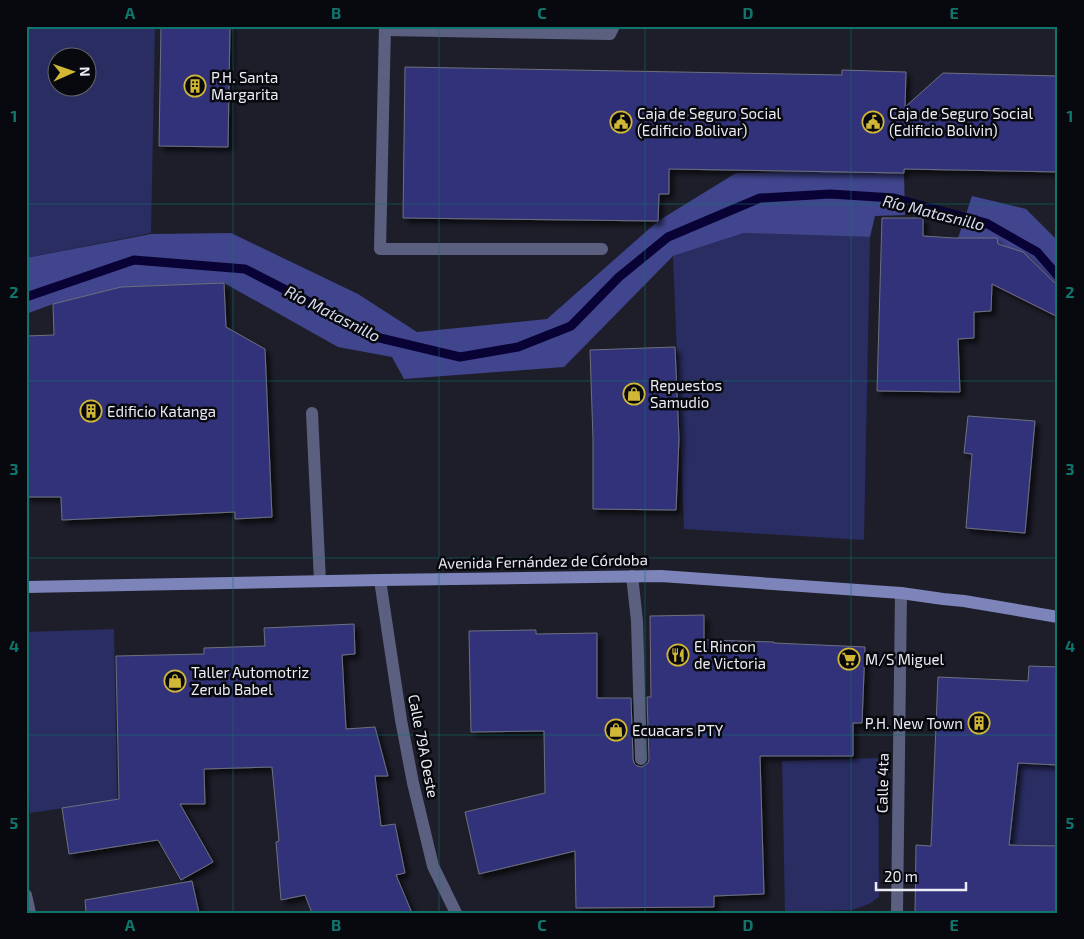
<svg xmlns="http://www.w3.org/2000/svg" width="1084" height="939" font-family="'Exo 2',sans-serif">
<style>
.green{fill:#2a2d62;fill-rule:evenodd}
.forest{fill:#40458e}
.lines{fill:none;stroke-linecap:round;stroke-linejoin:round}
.stream{stroke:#090235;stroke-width:9}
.building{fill:#30337a;stroke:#6d707e;filter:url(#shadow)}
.service{stroke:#5b6081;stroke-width:12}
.minor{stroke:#5b6081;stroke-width:12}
.secondary{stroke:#7c84b9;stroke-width:12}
.grid{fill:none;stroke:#0f766e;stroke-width:1;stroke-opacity:0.55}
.labels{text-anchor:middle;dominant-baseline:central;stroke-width:5;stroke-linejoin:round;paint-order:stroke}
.poi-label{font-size:15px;fill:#ebecf4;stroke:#08090e;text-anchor:start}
.street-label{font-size:15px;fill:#ebecf4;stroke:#08090e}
.water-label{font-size:16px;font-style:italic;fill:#d9ddf3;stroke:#08090e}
.neatline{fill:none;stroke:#0f766e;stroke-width:2}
.grid-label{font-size:16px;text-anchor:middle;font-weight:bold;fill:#0f766e}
</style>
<defs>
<filter id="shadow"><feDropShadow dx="4.5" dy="4.5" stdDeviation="2.5" flood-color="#0009"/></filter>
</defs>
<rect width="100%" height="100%" fill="#1d1e2a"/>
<!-- green -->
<g class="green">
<path d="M26,26h129l-4,207 -125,25zM58,58h30v30h-30z"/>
<polygon points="744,233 870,237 864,540 684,529 673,256"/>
<polygon points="114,629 117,800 30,813 26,745 26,632"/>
<polygon points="878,758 879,897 869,904 852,910 785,912 782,761"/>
<polygon points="1018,764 1058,765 1058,846 1009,844"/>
</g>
<!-- forest -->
<g class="forest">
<polygon points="840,171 904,173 905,215 875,216 870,237 744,233 673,256 564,367 404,379 392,357 338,347 224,283 121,287 53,304 26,314 26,258 151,234 231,233 358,294 417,332 547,319 658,221 736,173"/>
<polygon points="972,196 1026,209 1058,241 1058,286 1023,252 998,244 997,238 958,238"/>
</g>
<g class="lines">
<!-- stream -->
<polyline class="stream" points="26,297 134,260 245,269 380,338 460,357 518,347 571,326 619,277 668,237 760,198 830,194 894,198 986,223 1037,252 1058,276"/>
</g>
<!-- building -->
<g class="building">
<polygon points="161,26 230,26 228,147 159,146"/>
<polygon points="405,67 842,75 842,70 906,72 905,107 943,73 1058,76 1058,172 904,169 904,173 669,169 669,194 659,194 658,221 403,218"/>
<polygon points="882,218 923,218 923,236 954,238 997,238 998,244 1023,252 1058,286 1058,317 992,284 991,311 974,312 974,338 958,339 960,392 877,391"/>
<polygon points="224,283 226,327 265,349 272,517 235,519 235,512 62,520 61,497 26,497 26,336 54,335 53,304 121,287"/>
<polygon points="675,347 679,439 676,510 593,509 593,439 590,350"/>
<polygon points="968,416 1035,421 1025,533 966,528 972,454 964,453"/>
<polygon points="704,615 704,640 774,642 774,643 865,647 862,723 853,723 853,756 760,756 764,894 714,896 714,907 576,908 575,851 479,874 465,812 545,793 544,731 471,732 469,631 536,630 536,634 597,633 597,698 631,698 633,759 634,763 637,766 642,767 648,763 649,759 647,697 651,697 650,616"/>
<polygon points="354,624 355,654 342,655 346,729 375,727 388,776 375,776 381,826 395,824 405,873 396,875 412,913 312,913 305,895 281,900 276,842 279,841 272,767 204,769 205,804 180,804 213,862 181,880 158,840 69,854 62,808 119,799 116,656 204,654 204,648 265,646 264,628"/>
<polygon points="1029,666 1058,667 1058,765 1018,763 1009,845 1058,846 1058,913 915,913 916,845 931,846 938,677 1028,681"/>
<polygon points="192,881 199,913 86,913 85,900"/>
</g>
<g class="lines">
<!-- service -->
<g class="service">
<polyline points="385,26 380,249 602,249"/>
<polyline points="385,30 610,34 614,26"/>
<polyline points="312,413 320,581"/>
<polyline points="632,576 637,621 641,759"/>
</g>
<!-- minor -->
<g class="minor">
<polyline points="380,580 401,720 413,783 433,866 456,913"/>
<polyline points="26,895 30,913"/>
<polyline points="897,913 901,593"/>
</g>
<!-- secondary -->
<polyline class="secondary" points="26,587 380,580 661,576 901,593 943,599 964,601 1058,617"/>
</g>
<!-- grid -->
<path class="grid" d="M233,26v887M439,26v887M645,26v887M851,26v887M26,204h1032M26,381h1032M26,558h1032M26,735h1032"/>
<!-- icons -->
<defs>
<g id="building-ring" transform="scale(1.125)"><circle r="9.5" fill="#08090e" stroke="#d1b736" stroke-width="1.5"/><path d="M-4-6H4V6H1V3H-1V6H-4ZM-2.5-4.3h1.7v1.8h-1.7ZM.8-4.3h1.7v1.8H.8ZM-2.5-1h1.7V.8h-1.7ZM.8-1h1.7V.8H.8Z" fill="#d1b736"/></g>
<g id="civic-ring" transform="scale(1.125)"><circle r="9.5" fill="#08090e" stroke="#d1b736" stroke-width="1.5"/><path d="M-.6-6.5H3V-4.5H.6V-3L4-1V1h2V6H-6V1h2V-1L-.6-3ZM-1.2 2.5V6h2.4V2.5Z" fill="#d1b736"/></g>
<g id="shop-ring" transform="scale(1.125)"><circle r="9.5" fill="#08090e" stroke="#d1b736" stroke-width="1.5"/><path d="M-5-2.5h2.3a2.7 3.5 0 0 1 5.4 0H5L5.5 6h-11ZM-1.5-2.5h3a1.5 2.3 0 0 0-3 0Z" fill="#d1b736"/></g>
<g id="restaurant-ring" transform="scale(1.125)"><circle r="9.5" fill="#08090e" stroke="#d1b736" stroke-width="1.5"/><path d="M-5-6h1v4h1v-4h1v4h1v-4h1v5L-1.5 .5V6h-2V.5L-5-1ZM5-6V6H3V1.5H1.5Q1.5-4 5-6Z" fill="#d1b736"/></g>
<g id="supermarket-ring" transform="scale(1.125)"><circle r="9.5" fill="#08090e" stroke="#d1b736" stroke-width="1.5"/><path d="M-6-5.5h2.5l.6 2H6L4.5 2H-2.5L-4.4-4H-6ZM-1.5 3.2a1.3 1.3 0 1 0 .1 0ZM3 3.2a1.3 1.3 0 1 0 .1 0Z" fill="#d1b736"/></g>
</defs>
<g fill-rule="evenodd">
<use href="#building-ring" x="195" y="86"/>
<use href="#civic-ring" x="621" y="122"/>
<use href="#civic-ring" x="873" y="122"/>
<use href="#shop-ring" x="634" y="394"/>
<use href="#building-ring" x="91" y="411"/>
<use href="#restaurant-ring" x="678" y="655"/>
<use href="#supermarket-ring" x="849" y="659"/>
<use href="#shop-ring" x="175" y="681"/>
<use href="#building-ring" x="979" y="723"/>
<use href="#shop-ring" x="616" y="730"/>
</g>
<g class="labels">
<!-- poi labels -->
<g class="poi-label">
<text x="211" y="77">P.H. Santa<tspan x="211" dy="17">Margarita</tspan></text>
<text x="637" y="113">Caja de Seguro Social<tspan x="637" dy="17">(Edificio Bolivar)</tspan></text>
<text x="889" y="113">Caja de Seguro Social<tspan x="889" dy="17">(Edificio Bolivin)</tspan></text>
<text x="650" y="385">Repuestos<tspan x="650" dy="17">Samudio</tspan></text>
<text x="107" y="411">Edificio Katanga</text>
<text x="694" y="646">El Rincon<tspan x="694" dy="17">de Victoria</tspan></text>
<text x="865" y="659">M/S Miguel</text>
<text x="191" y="672">Taller Automotriz<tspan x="191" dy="17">Zerub Babel</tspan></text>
<text x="963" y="723" text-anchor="end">P.H. New Town</text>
<text x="632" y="730">Ecuacars PTY</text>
</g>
<!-- street labels -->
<g class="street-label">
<text transform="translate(543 561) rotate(-1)">Avenida Fernández de Córdoba</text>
<text transform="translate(424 746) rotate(79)">Calle 79A Oeste</text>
<text transform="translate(882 783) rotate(-89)">Calle 4ta</text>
</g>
<!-- water labels -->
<g class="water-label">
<text transform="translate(934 212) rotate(14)">Río Matasnillo</text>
<text transform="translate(333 313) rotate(27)">Río Matasnillo</text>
</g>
</g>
<!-- border -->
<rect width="1084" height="939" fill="none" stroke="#08090e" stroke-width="55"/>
<!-- north arrow -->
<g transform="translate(72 72) rotate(88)"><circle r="24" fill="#08090e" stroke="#63646a"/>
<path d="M0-4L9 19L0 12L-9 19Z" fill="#d1b736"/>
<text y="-8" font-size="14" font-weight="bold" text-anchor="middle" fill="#ebecf4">N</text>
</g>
<!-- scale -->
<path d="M876 882v8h90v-8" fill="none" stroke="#ebecf4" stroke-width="2.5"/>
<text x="884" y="882" font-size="15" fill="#ebecf4" stroke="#08090e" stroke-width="4" paint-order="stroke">20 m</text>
<rect x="28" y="28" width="1028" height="884" class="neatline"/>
<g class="grid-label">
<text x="130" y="19">A</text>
<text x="336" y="19">B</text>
<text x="542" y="19">C</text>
<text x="748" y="19">D</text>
<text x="954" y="19">E</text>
<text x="14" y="122">1</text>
<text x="1070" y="122">1</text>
<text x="14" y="298">2</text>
<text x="1070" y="298">2</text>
<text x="14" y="475">3</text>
<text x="1070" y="475">3</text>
<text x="14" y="652">4</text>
<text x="1070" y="652">4</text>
<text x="14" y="829">5</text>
<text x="1070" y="829">5</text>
<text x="130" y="931">A</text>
<text x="336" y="931">B</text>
<text x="542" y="931">C</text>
<text x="748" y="931">D</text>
<text x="954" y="931">E</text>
</g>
</svg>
